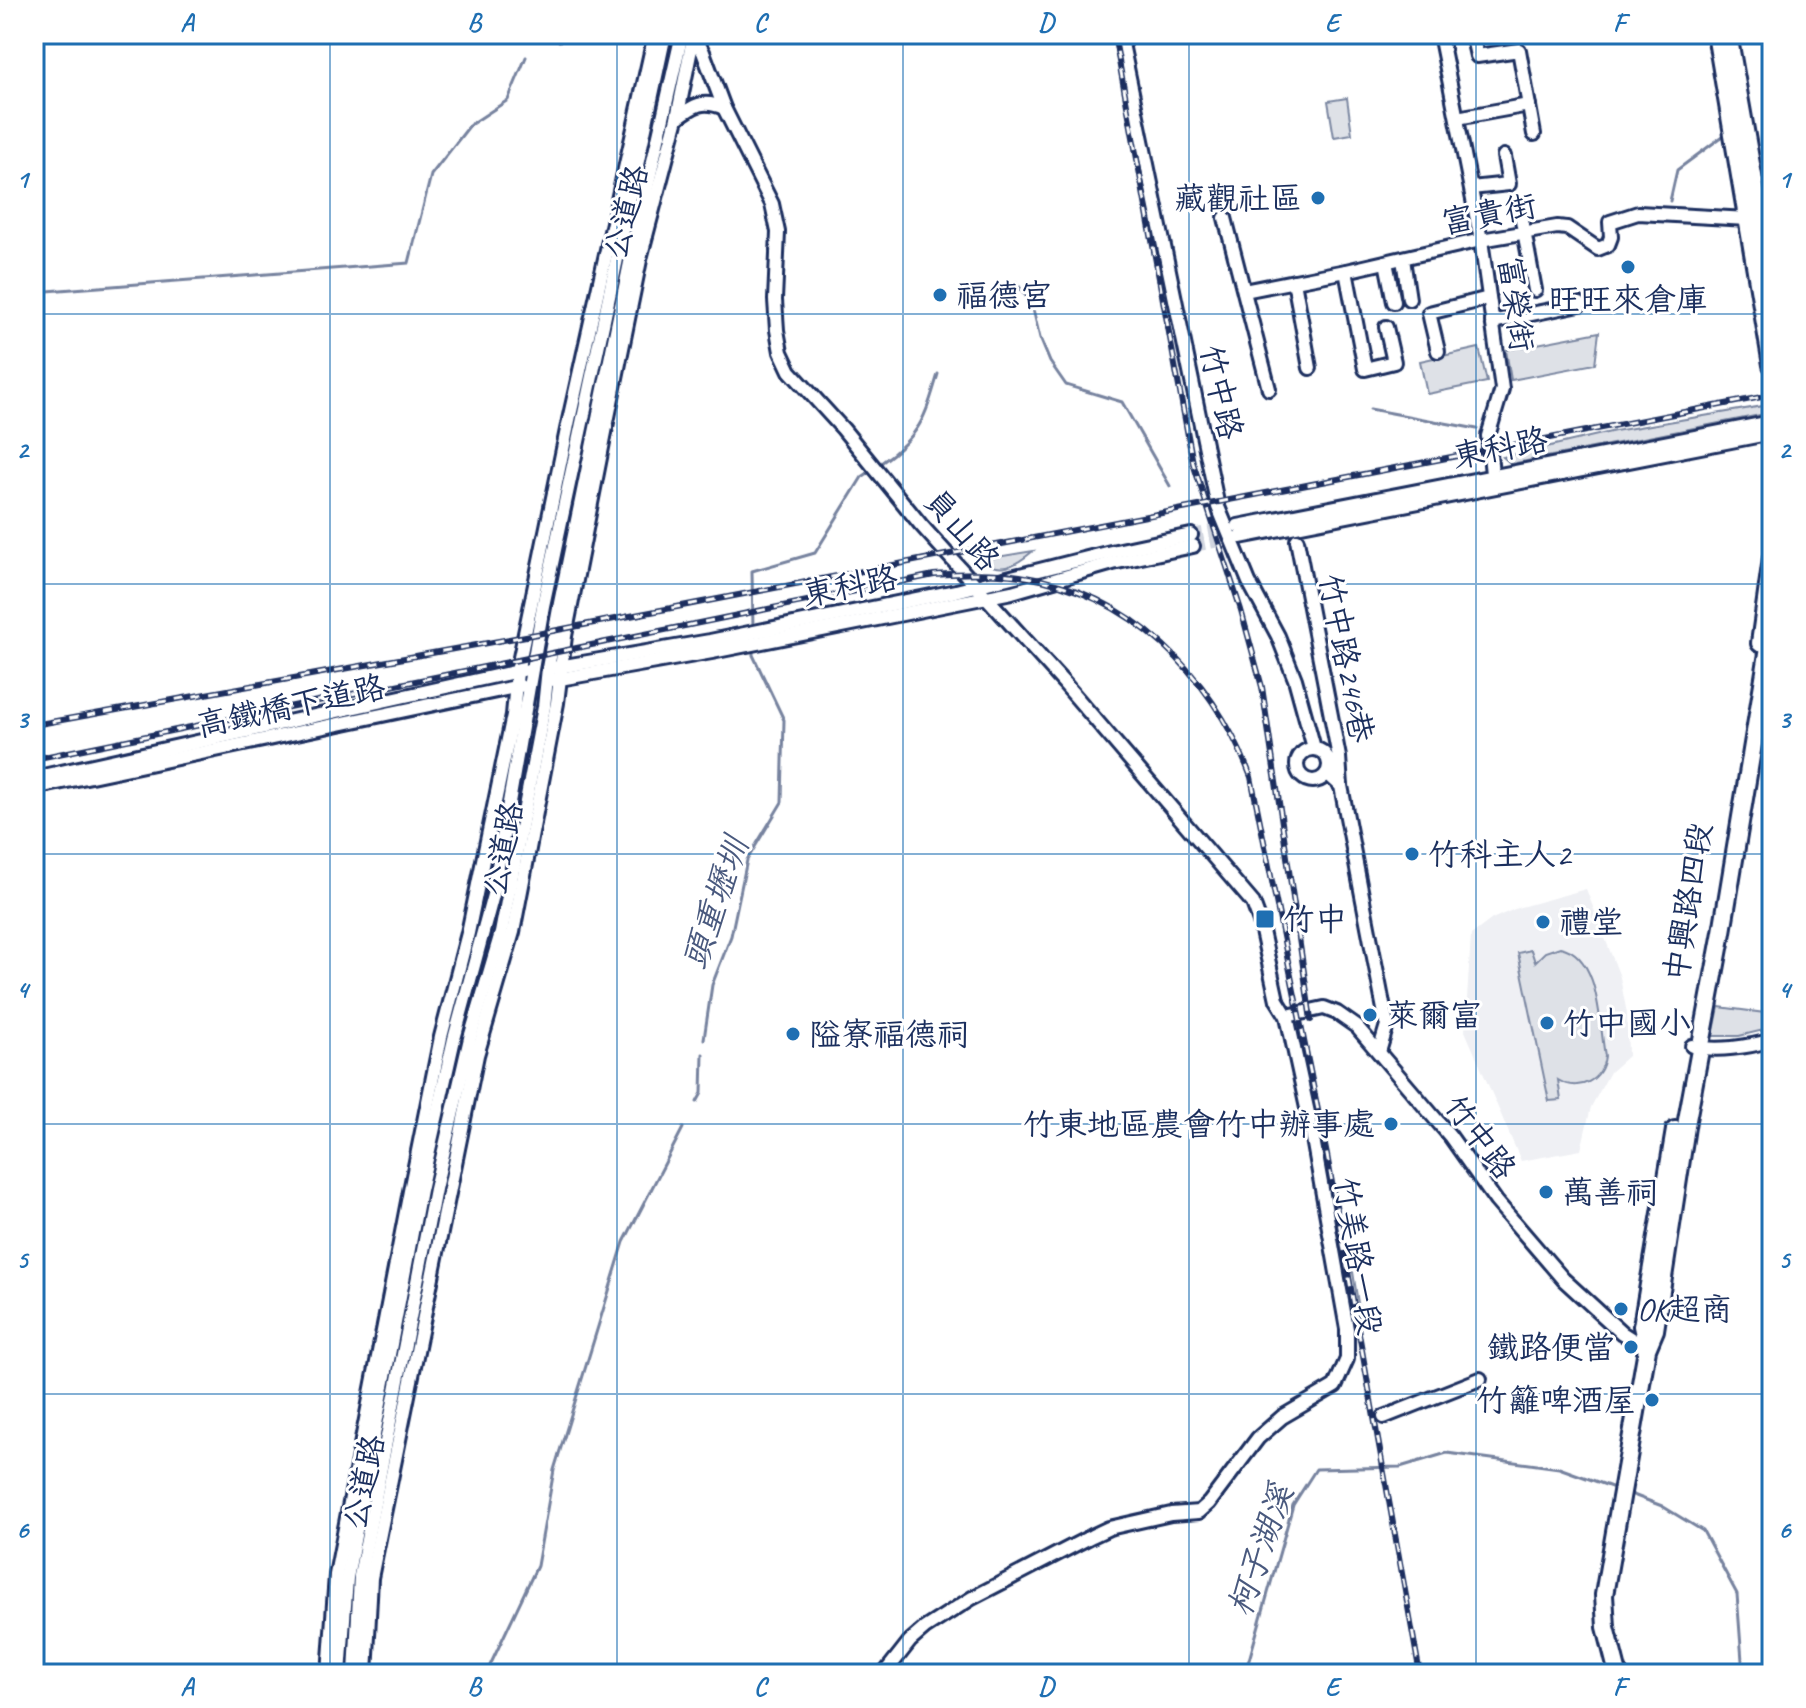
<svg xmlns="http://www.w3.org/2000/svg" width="1806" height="1708" font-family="Caveat,'LXGW WenKai TC',sans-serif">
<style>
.built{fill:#eff0f4}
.green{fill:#dee1e7;stroke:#7c88a2;stroke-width:2}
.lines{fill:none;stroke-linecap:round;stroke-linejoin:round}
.stream{stroke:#77839f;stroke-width:3}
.minor-tunnel{stroke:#d1d5df;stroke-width:12;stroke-dasharray:12 6;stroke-linecap:butt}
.minor-casing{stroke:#1b2f5e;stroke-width:18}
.major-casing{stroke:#1b2f5e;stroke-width:22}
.minor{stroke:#fff;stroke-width:12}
.major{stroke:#fff;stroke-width:16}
.rail-casing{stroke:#1b2f5e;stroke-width:6}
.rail{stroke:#fff;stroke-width:3;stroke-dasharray:9;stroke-linecap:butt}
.grid{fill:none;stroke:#1f6fb2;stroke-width:2;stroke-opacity:0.55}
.poi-dot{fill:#1f6fb2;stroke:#fff;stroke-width:3}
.labels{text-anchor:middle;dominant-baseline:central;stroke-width:6;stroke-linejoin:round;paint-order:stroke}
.poi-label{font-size:32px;fill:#1b2f5e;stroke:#fff;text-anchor:start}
.street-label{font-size:32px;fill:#1b2f5e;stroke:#fff}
.water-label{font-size:34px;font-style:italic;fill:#49597e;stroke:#fff}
.neatline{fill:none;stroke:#1f6fb2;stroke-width:3}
.grid-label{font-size:26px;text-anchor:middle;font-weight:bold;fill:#1f6fb2}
</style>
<rect width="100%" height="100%" fill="#fff"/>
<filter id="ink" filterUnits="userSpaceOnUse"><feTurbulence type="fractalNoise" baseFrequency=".0125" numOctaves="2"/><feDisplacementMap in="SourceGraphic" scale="16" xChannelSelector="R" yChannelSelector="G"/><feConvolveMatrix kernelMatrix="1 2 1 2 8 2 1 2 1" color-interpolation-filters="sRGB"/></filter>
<g filter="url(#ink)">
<!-- built -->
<polygon class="built" points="1586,889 1620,977 1627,1014 1628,1056 1610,1072 1591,1107 1581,1150 1521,1161 1465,1031 1471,935 1492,919 1517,908"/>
<!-- green -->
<g class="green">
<polygon points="1347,98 1352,134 1334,137 1328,101"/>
<polygon points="1599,332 1595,364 1511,380 1506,350"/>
<polygon points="1479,348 1487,382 1427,394 1420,361"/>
<polygon points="1769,405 1770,412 1765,414 1511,464 1503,457 1615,431"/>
<path d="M1033,551c-19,16 -32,23 -54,9z"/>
<path d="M1560,947c40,8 39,75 45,109 -3,24 -25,37 -47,24l3,20 -12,1 -31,-148 13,-3 4,12 10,-10z"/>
<polygon points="1719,1007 1772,1014 1772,1028 1739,1036 1713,1036"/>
<polygon points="1353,1272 1361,1322 1342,1325 1334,1276"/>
</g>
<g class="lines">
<!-- stream -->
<g class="stream">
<polyline points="559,41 593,34"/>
<polyline points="1670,201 1677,170 1723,136"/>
<polyline points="1016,282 1032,305 1040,338 1050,362 1066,385 1122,402 1170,486"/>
<polyline points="34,292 409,263 431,175 470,125 508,100 526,57"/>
<polyline points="1370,409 1477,429"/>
<path d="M881,463c39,-27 44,-45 57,-89"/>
<polyline points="753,629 752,571 815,553 862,477 868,473"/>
<polyline points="704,1039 712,985 731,936 747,860 782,802 784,720 753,655 753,649"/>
<polyline points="697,1102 702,1093 703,1054"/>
<polyline points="1628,1493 1662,1506 1703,1531 1737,1594 1743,1674"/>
<polyline points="486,1674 537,1566 554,1470 624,1242 683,1128"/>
<polyline points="1245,1674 1293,1505 1316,1469 1400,1467 1447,1453 1559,1468 1617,1489"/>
</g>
<!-- minor-tunnel -->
<g class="minor-tunnel">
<polyline points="1191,535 1235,527"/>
<polyline points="1193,546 1240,537"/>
</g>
<!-- minor casing -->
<g class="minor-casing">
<g id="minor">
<polyline points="693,34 703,52 724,108 772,204 778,232 775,300 777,330 781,352 790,371 843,429 921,525 1064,683 1253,903 1260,922 1277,1000 1287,1016 1310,1122 1347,1329 1347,1359 1335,1386 1282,1417 1258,1438 1209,1503 1199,1512 1171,1514 1109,1528 1092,1536 972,1598 925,1628 910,1641 884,1674"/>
<polyline points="1120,34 1218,507 1249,582 1278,636 1295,679 1314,748"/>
<polyline points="1340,34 1340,35"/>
<polyline points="1440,34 1481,240 1502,389 1488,436 1493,483"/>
<polyline points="1472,34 1477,56 1519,50 1534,134"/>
<path d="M677,118c17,-13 26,-19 47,-10"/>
<polyline points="1457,118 1529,105"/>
<polyline points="1471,188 1509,184 1504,156"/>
<polyline points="1519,204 1535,290"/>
<polyline points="1225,218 1269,389"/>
<polyline points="1403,259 1409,299"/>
<polyline points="1386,262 1394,302"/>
<polyline points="1346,271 1365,369 1394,362 1386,327"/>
<polyline points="1294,281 1310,368"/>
<polyline points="1244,291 1346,271 1481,240 1557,227 1567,228 1598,249 1608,245 1611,237 1610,222 1638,213 1748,219 1754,223"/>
<polyline points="1492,322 1580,304"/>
<polyline points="1438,351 1429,313 1489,298"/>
<polyline points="1238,526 1772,422"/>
<polyline points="1240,537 1772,433"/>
<polyline points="1297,540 1339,757 1341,786"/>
<polyline points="553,668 710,641 956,591 1111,552 1191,535"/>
<polyline points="554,680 712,652 1012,592 1113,563 1193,546"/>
<circle cx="1313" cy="765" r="16"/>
<polyline points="1327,773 1341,786 1387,1025 1379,1052"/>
<polyline points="34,778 523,670"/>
<polyline points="34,788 520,686"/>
<polyline points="1287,1016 1324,1008 1337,1013 1357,1027 1450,1136 1496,1201 1563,1279 1622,1333 1647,1349"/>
<path d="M1692,1046c24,6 57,1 80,-6"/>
<polyline points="1384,1417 1480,1379"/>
<polyline points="329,1674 336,1575 410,1191 441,1037 468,933 513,715 517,672 569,420 655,34"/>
<polyline points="340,1674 347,1578 420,1190 454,1039 493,895 543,606 665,34"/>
<polyline points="355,1674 360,1576 435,1189 470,1038 501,933 544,707 548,668 560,603 632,253 682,34"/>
<polyline points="366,1674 371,1578 477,1055 513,932 557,703 565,636 607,422 641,255 677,118 694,34"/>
</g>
</g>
<!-- major casing -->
<g class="major-casing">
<g id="major">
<polyline points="1716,34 1772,365"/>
<polyline points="1728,34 1772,283"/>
<polyline points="1760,643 1772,558"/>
<polyline points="1647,1348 1642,1326 1675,1130"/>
<polyline points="1618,1674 1606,1627 1604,1595 1647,1349 1655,1330 1687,1120 1722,932 1772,629"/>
</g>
</g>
<!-- minor -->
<use href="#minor" class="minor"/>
<!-- major -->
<use href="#major" class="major"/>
<!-- rail casing -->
<g class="rail-casing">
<g id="rail">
<polyline points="1114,34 1193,463 1241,610 1262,687 1311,1020"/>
<polyline points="34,725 537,634 1772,395"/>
<path d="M34,759l900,-184c28,-2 57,-3 86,1 112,17 192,99 231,201l76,378 93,519"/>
</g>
</g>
<!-- rail -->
<use href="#rail" class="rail"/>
</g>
</g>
<!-- grid -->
<path class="grid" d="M330,34v1640M617,34v1640M903,34v1640M1189,34v1640M1476,34v1640M34,314h1738M34,584h1738M34,854h1738M34,1124h1738M34,1394h1738"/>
<!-- markers -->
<g class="poi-dot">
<circle cx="1318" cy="198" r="8"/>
<circle cx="1628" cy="267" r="8"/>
<circle cx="940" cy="295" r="8"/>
<circle cx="1412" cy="854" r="8"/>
<rect x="1255" y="909" width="20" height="20" rx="4"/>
<circle cx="1543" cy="922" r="8"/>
<circle cx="1370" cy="1015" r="8"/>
<circle cx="1547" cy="1023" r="8"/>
<circle cx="793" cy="1034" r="8"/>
<circle cx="1391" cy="1124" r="8"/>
<circle cx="1546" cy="1192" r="8"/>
<circle cx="1621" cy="1309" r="8"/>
<circle cx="1631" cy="1347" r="8"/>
<circle cx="1652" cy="1400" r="8"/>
</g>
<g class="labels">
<!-- poi labels -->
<g class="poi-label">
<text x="1302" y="198" text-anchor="end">藏觀社區</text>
<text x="956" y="295">福德宮</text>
<text x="1628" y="299" text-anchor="middle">旺旺來倉庫</text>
<text x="1428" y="854">竹科主人2</text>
<text x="1283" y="919">竹中</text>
<text x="1559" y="922">禮堂</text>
<text x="1386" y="1015">萊爾富</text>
<text x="1563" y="1023">竹中國小</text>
<text x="809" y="1034">隘寮福德祠</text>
<text x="1375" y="1124" text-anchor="end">竹東地區農會竹中辦事處</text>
<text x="1562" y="1192">萬善祠</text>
<text x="1637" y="1309">OK超商</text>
<text x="1615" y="1347" text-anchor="end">鐵路便當</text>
<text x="1636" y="1400" text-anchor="end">竹籬啤酒屋</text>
</g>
<!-- street labels -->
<g class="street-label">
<text transform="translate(626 212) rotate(-76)">公道路</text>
<text transform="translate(1489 214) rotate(-11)">富貴街</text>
<text transform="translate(1516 304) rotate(82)">富榮街</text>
<text transform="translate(1221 392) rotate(77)">竹中路</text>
<text transform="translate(1500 448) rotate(-11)">東科路</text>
<text transform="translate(962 530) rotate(49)">員山路</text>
<text transform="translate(850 586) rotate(-11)">東科路</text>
<text transform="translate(1346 658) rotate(79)">竹中路246巷</text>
<text transform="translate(291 706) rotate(-12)">高鐵橋下道路</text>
<text transform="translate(503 849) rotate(-79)">公道路</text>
<text transform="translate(1688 902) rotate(-81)">中興路四段</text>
<text transform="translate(1480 1137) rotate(53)">竹中路</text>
<text transform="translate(1358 1256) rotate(81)">竹美路一段</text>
<text transform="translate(364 1482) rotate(-78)">公道路</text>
</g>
<!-- water labels -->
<g class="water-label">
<text transform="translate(715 903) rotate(-71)">頭重壢圳</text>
<text transform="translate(1260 1550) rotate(-71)">柯子湖溪</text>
</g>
</g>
<!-- margin -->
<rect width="1806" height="1708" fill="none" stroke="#fff" stroke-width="88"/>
<rect x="44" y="44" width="1718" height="1620" class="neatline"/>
<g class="grid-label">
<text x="187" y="31">A</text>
<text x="474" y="31">B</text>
<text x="760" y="31">C</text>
<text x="1046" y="31">D</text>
<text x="1332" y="31">E</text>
<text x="1619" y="31">F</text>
<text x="22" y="188">1</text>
<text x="1784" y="188">1</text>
<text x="22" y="458">2</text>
<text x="1784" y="458">2</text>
<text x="22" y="728">3</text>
<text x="1784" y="728">3</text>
<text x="22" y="998">4</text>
<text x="1784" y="998">4</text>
<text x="22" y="1268">5</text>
<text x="1784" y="1268">5</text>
<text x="22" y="1538">6</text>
<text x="1784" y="1538">6</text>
<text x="187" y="1695">A</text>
<text x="474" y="1695">B</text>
<text x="760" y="1695">C</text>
<text x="1046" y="1695">D</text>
<text x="1332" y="1695">E</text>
<text x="1619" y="1695">F</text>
</g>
</svg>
